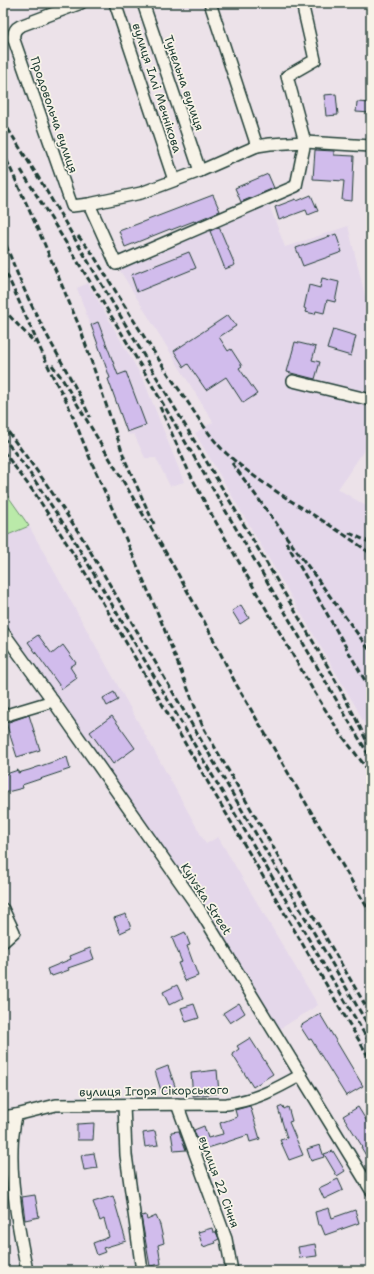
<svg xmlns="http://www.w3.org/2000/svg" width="374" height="1274" font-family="'Shantell Sans',sans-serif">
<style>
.built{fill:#e4d7ea}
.green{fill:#baeaa9;stroke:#6c946e}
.building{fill:#d1bcec;stroke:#1f3d34}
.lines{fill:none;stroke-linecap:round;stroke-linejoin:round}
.minor-casing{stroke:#1f3d34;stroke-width:14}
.minor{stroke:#f7f3e8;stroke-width:11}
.rail{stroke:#1f3d34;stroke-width:3;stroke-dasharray:6 3;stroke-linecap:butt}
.labels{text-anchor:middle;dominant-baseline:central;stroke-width:3.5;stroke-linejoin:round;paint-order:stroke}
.street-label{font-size:12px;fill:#1f3d34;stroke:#f7f3e8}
</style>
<rect width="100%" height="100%" fill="#ece2e9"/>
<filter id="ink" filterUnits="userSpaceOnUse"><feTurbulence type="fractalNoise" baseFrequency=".025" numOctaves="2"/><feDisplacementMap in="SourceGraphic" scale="8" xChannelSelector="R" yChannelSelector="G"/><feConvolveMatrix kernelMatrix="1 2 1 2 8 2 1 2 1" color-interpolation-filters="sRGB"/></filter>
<g filter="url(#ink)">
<!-- built -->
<g class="built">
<polygon points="267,199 285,247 348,226 371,320 371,440 338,489 371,509 371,737 356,707 195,433 213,422 116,264"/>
<polygon points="88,283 144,381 184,482 170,486 156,458 145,458 134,434 129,435 77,288"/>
<polygon points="29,526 206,844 218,837 318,1005 275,1032 199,909 3,632 3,537"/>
</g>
<!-- green -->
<polygon class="green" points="3,489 29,526 3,537"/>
<!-- building -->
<g class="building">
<polygon points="336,94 338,115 326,116 324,95"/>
<polygon points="357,102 371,103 371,113 356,112"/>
<polygon points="315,150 334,151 334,155 354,156 352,201 342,200 344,181 313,179"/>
<polygon points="268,174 274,188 241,202 235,188"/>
<polygon points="213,195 220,211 194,222 194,221 171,230 170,229 125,247 119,231"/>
<polygon points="311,195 318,211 308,215 306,210 279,220 275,207 296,199 297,201"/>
<polygon points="219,227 235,265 225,269 210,231"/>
<polygon points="336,234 342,252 303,266 296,248"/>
<polygon points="189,252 196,268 137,292 131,275"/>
<polygon points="322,278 339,282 335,302 327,300 324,313 316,311 315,314 305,312 306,309 304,308 309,285 320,288"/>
<polygon points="228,315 236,326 219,337 228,351 231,349 242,366 239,368 257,394 243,403 226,377 206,390 188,364 184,367 174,351"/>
<polygon points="98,322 118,375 126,372 146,425 127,432 108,379 110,378 91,325"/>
<polygon points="333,329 356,336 351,356 327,349"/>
<polygon points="295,342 316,347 312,360 320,362 315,379 287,372"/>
<polygon points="241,605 249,618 240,624 232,611"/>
<polygon points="38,635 52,654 63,645 76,663 70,667 77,678 62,689 28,642"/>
<polygon points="114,692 118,700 107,706 103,698"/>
<polygon points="29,715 40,750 17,757 6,723"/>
<polygon points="112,716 135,748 113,764 90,732"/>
<polygon points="67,757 70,769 22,785 23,788 3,793 3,775 18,770 18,773 29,770"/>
<polygon points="126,914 131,928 120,933 114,918"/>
<polygon points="185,932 190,945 187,946 198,976 185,981 178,963 182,962 172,938"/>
<polygon points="90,948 94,959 68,968 69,970 52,976 51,974 49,975 47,969 71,959 70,956"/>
<polygon points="177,985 183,998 169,1005 163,992"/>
<polygon points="239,1003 245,1013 230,1023 223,1013"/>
<polygon points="194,1004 199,1018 186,1022 181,1008"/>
<polygon points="320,1014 363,1086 346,1096 311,1039 309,1040 300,1026"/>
<polygon points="250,1038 273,1074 253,1087 232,1054 239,1049 237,1046"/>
<polygon points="168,1066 176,1089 162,1094 155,1071"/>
<polygon points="217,1070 219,1093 193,1096 191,1073"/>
<polygon points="250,1106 260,1139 250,1142 248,1135 224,1143 201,1150 194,1130 204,1126 208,1138 223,1134 220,1123 237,1117 235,1110"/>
<polygon points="283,1106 284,1109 288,1107 292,1121 289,1122 303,1155 289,1160 280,1140 287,1138 278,1108"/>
<polygon points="358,1107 371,1128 371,1164 361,1147 362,1146 343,1116"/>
<polygon points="94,1123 93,1140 77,1140 77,1124"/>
<polygon points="155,1131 158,1145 145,1147 143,1133"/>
<polygon points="179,1131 186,1150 174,1151 171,1132"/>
<polygon points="320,1145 324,1157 311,1161 307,1149"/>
<polygon points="333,1151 345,1171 337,1176 324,1154"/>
<polygon points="94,1153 97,1168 84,1170 81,1155"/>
<polygon points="338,1179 343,1190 324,1199 319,1188"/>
<polygon points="35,1195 39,1217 25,1220 22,1197"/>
<polygon points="113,1196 126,1241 103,1248 105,1252 97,1255 93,1243 109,1237 104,1219 100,1221 93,1202"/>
<polygon points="329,1208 332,1218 355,1210 359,1223 325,1235 321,1225 318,1225 315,1212"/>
<polygon points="146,1215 147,1220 156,1216 160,1225 164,1243 158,1245 161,1264 150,1266 141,1216"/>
<polygon points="212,1228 213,1232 216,1232 219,1239 215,1241 216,1243 203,1247 198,1232"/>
<polygon points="315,1244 317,1256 300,1258 298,1247"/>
</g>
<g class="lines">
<!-- minor casing -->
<g class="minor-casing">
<g id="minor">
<path d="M81,3l-61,23c-6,3 -7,8 -6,14l58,166 17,-2 52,-11 59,-22 57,-25 13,-2 35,-2 66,4"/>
<polyline points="115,3 174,180"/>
<polyline points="143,3 200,171"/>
<polyline points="210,3 257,146"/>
<polyline points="89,204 116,264 296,186 305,142 287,76 315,60 302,3"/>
<polyline points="293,381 371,400"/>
<polyline points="3,632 53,701 199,909 371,1190"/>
<polyline points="3,716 53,701"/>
<polyline points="3,909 14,932 3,942"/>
<polyline points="177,1104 226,1239 232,1271"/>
<polyline points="124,1105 126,1155 142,1271"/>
<path d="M16,1115c-2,11 -4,23 -4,34 -1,41 7,82 15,122"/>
<path d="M3,1117l13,-2 40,-10 171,-1c29,-4 49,-15 74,-29"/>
</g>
</g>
<!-- minor -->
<use href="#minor" class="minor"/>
<!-- rail -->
<g class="rail">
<polyline points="3,121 40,180 331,672 355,717 371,750"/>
<polyline points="3,152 44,243 80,328 125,460 154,524"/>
<polyline points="21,170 118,327 371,759"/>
<path d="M78,236l14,17c31,50 61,100 95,148 12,18 24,38 40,53 44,40 98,64 144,100"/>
<path d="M3,237c10,27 21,54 34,79 17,34 37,66 53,101"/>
<polyline points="3,266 54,379 67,402 91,461 125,537 161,621 203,727 371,1015"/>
<polyline points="3,309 35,343"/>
<polyline points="52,365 61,377 169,558 204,621 236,684 371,914"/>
<polyline points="160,407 188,470 210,512 313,690 340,733 371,774"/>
<polyline points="3,425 45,482 83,539 371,1030"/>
<polyline points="3,437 27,469 71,535 371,1045"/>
<polyline points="3,451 36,495 83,569 371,1061"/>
<polyline points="232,463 371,652"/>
<polyline points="349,533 371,543"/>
<polyline points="286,542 371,691"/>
</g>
</g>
</g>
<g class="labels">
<!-- street labels -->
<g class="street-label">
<text transform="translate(184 83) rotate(71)">Тунельна вулиця</text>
<text transform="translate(157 88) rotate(72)">вулиця Іллі Мечнікова</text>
<text transform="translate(54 115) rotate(71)">Продовольча вулиця</text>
<text transform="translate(206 899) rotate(57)">Kyivska Street</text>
<text transform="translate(154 1091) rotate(-1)">вулиця Ігоря Сікорського</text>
<text transform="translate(219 1182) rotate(70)">вулиця 22 Січня</text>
</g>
</g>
<!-- margin -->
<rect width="374" height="1274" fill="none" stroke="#f7f3e8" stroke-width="16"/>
<rect x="8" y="8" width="358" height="1258" fill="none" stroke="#1f3d34" stroke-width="1.5" filter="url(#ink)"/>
</svg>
